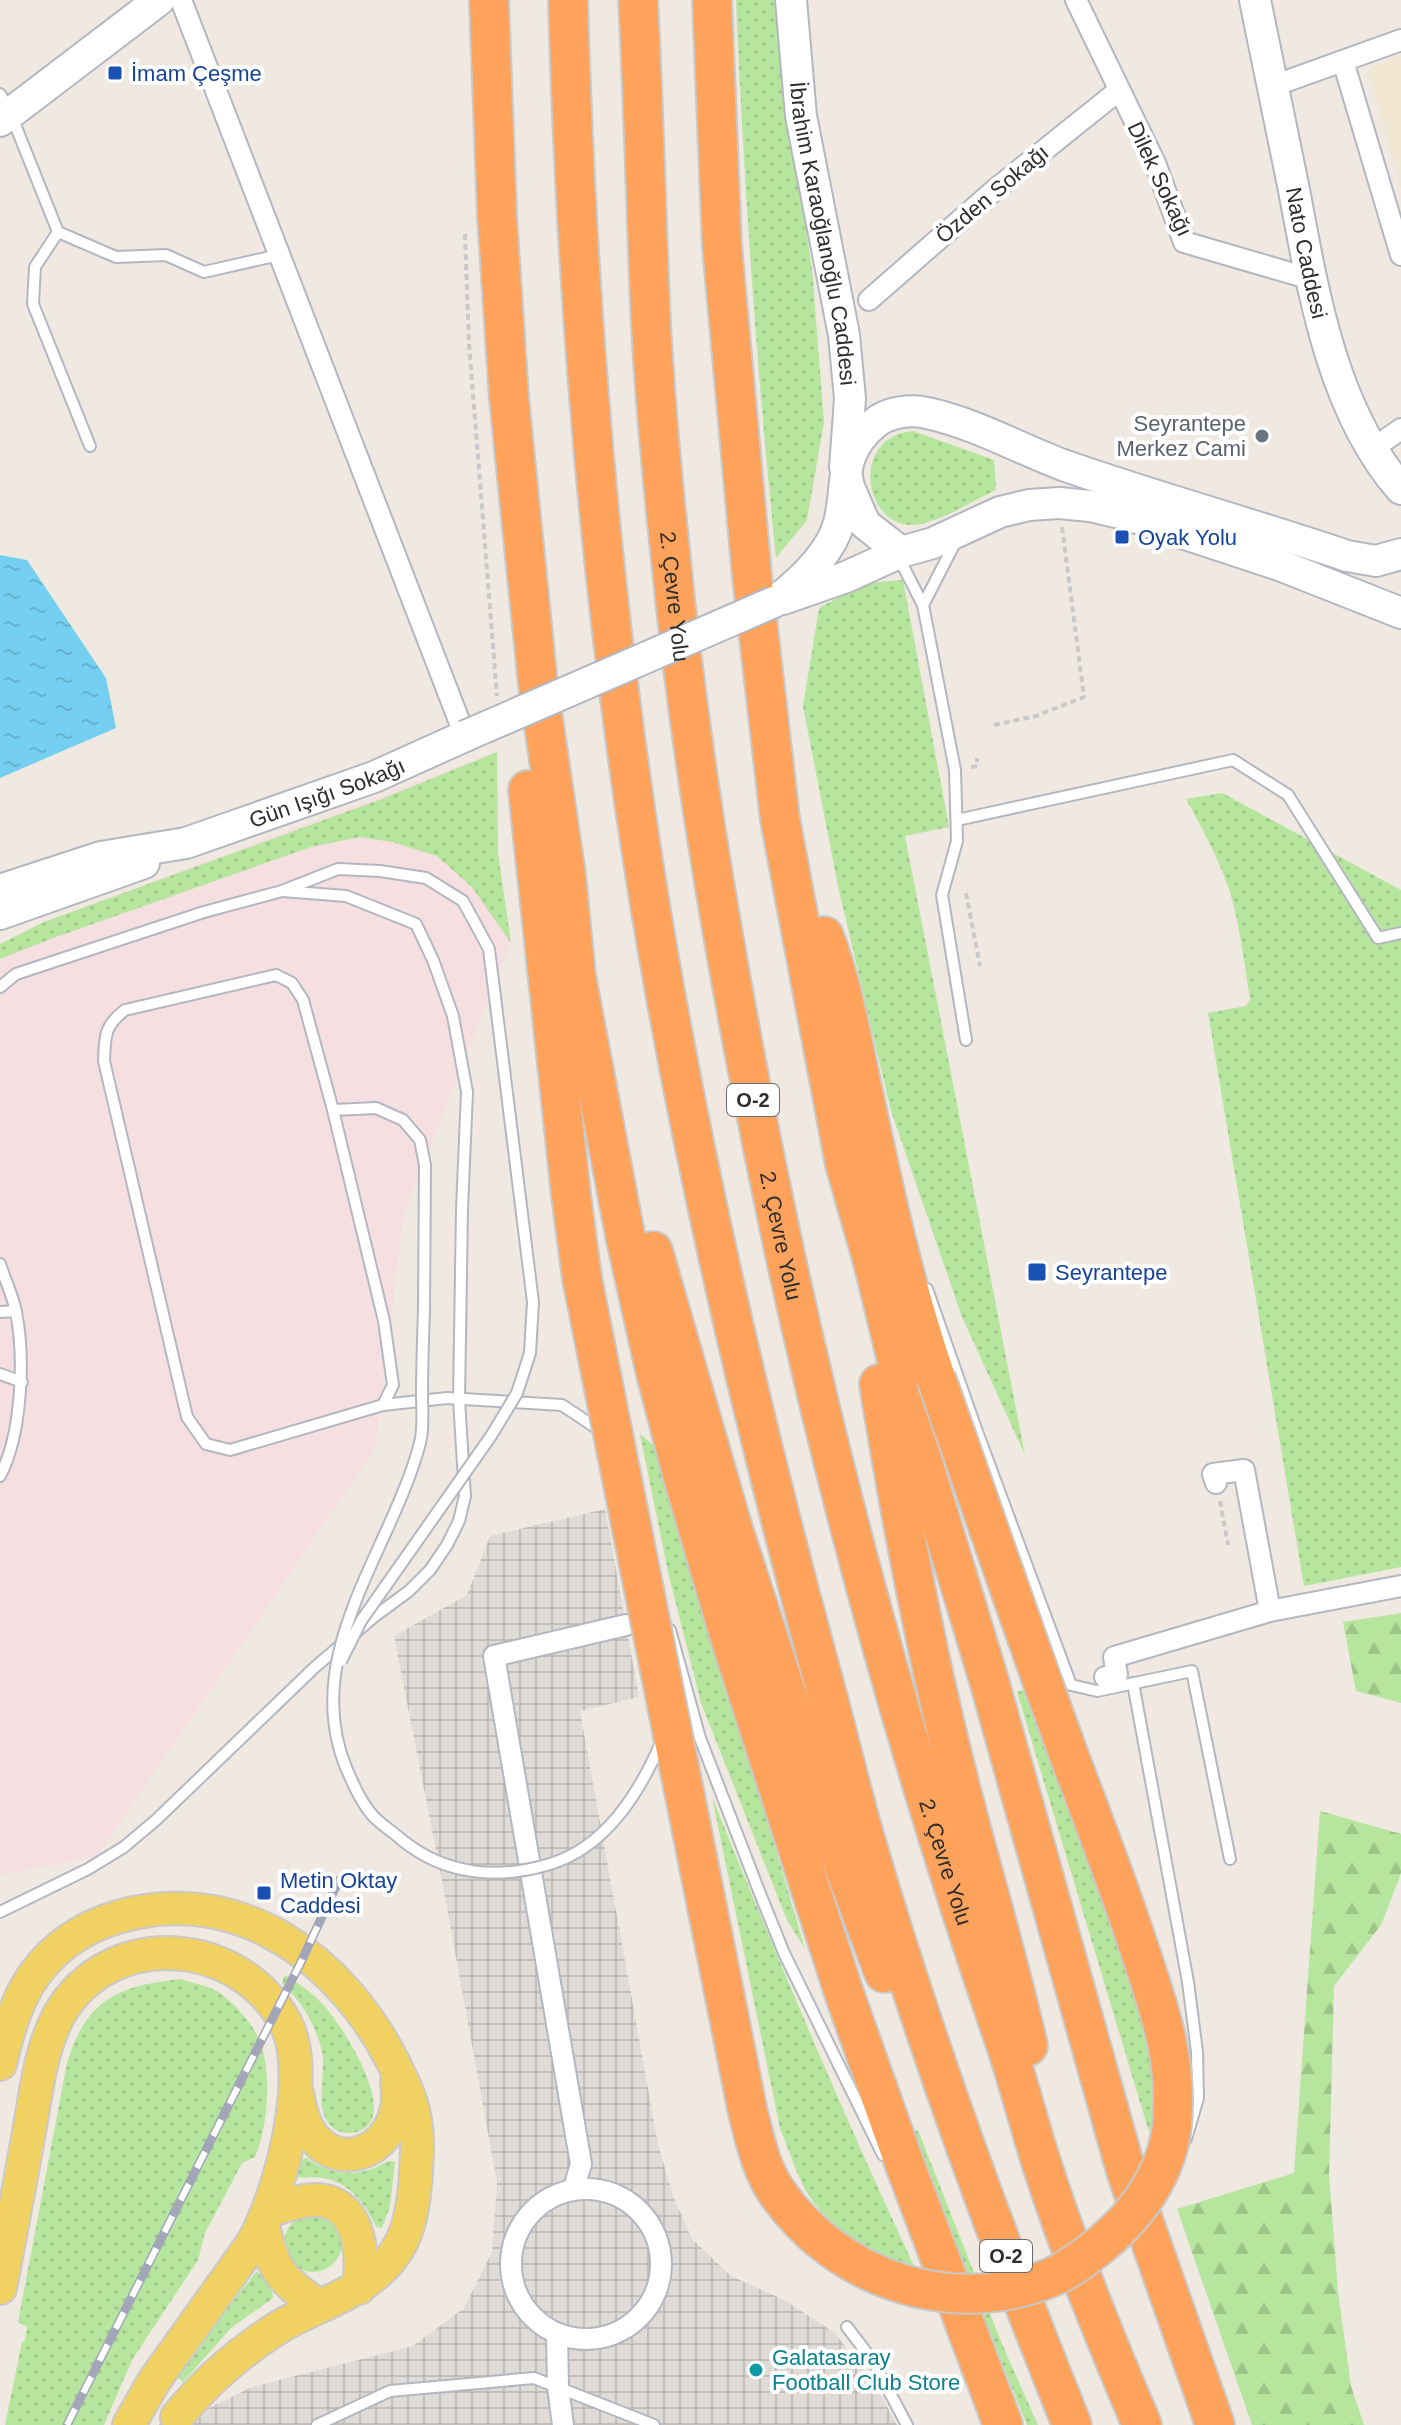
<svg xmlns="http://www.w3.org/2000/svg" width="1401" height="2425" font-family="Helvetica,sans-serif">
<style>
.education{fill:#f0e6d1}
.medical{fill:#f5dfe0}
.grass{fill:url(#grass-dots)}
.forest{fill:url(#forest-firs)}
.plaza{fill:url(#plaza-grid)}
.water{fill:url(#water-ripples)}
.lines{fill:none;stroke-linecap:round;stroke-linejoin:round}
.lane-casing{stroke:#b4b7c1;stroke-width:14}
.street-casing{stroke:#b4b7c1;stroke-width:24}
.secondary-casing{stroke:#b4b7c1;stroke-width:34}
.primary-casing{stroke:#c9c9c9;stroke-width:36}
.highway-casing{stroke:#c9c9c9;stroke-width:42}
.path{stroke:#c9c9c9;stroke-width:4;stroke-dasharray:6 4;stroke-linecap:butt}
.lane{stroke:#fff;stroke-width:10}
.street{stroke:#fff;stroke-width:20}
.secondary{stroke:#fff;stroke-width:30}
.primary{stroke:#f2d163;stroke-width:32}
.highway{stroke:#ffa35c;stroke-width:38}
.rail-casing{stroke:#a3a6b8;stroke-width:9}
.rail{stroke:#fff;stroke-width:6;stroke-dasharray:18;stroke-linecap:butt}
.lane-bridge-casing{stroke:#b4b7c1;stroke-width:14;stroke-linecap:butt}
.secondary-bridge-casing{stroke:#b4b7c1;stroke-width:34;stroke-linecap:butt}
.highway-bridge-casing{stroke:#c9c9c9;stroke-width:42;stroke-linecap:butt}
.lane-bridge{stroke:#fff;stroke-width:10}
.secondary-bridge{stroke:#fff;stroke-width:30}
.highway-bridge{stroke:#ffa35c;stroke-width:38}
.transit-dot{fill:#1a4fb4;stroke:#fff;stroke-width:3}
.worship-dot{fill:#6b7280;stroke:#fff;stroke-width:3}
.culture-dot{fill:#0f9aa8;stroke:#fff;stroke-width:3}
.labels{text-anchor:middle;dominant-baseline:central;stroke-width:8;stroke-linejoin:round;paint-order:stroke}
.shield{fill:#fff;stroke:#6d6d6d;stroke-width:2}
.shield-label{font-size:20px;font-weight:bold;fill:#2e2e2e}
.transit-label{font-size:22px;fill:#164399;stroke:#fff;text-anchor:start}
.street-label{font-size:22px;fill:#2e2e2e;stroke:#fff}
.worship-label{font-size:22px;fill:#5b616d;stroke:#fff;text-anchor:end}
.culture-label{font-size:22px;fill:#0d838f;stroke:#fff;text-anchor:start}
</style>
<defs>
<pattern id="grass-dots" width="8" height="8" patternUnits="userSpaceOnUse" patternTransform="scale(2)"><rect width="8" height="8" fill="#b6e59e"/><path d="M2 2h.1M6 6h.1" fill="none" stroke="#9dc588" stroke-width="1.8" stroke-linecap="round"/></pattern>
<pattern id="forest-firs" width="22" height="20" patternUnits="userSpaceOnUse" patternTransform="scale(2)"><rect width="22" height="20" fill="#b6e59e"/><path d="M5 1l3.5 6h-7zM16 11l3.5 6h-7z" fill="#9dc588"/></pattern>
<pattern id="plaza-grid" width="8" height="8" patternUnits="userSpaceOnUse" patternTransform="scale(2)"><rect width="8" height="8" fill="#dfdcd8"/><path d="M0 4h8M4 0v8" fill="none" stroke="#c0bdba"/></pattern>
<pattern id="water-ripples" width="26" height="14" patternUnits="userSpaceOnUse" patternTransform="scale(2)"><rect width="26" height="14" fill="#75cff0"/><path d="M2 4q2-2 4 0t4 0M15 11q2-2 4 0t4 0" fill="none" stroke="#66b2ce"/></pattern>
</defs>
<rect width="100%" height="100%" fill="#efe9e1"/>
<!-- education -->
<polygon class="education" points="1401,54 1401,189 1368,69"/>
<!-- medical -->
<polygon class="medical" points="497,752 498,853 511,943 404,1213 375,1449 97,1856 0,1875 0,944 44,922"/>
<!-- grass -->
<g class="grass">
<path d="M736,0h40l10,104 26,164 12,154 -17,98 -31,38c-19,-186 -32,-371 -40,-558z"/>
<path d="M913,431l81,29 2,30c-24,11 -49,28 -75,34 -56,12 -75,-87 -8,-93z"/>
<polygon points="903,580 949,827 905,836 1025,1455 962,1317 891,1111 838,886 803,706 819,608 865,583"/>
<polygon points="497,752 498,853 511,943 472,887 437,856 392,842 360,837 311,847 53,938 0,959 0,944 44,922 379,800"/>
<path d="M1222,793l179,97v677l-97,19 -96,-573 38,-7 4,-7c-6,-37 -10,-75 -21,-110 -11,-32 -27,-61 -43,-90z"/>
<polygon points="640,1434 658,1449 805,1949 787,1920 701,1703 668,1572"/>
<polygon points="1027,1689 1146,2022 1157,2103 1149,2132 1017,1692"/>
<path d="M712,1797c64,158 130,315 202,469 -36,-9 -77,-34 -100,-63 -16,-21 -24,-51 -34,-75z"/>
<path d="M285,1975c14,9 28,18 39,31 18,19 80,114 32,126 -9,2 -16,1 -23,-4 -21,-17 -6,-53 -11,-77 -7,-27 -19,-48 -40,-68z"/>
<path d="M180,1979c12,4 30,7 40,14 17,13 36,34 42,54 9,32 6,79 -7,110l-13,6 -37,70 -7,27 -66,100 -28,65h-99l17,-83 3,-1 2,-14 -9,-5 49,-259c19,-63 50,-77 113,-84z"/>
<polygon points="918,2130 1002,2344 1038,2425 1027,2425 909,2134"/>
<path d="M307,2158c20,16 46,19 70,9 8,-4 9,-7 18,-5l-5,44 -8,22 -6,-1c-9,-21 -25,-42 -48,-48 -11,-3 -22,0 -32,-2l3,-17z"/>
<circle cx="313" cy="2243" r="29"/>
<polygon points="257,2271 272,2291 273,2298 231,2328 183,2382 175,2375"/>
</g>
<!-- forest -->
<g class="forest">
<polygon points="1401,1613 1401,1703 1356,1691 1343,1622"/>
<polygon points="1320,1811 1401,1834 1401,1873 1381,1925 1334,1986 1329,2175 1338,2292 1351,2386 1364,2425 1252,2425 1177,2209 1294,2173"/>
</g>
<!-- plaza -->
<polygon class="plaza" points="605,1509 639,1697 580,1711 658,2144 673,2196 692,2239 731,2276 784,2300 835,2333 878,2390 897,2425 159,2425 166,2411 180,2422 252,2387 413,2346 464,2308 492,2252 497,2182 443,1886 394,1636 467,1595 490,1536"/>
<!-- water -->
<polygon class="water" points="0,555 27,560 106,678 116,728 0,778"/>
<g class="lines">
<!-- lane casing -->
<g class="lane-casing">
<g id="lane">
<polyline points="0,94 10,112 58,232 116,257 166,255 204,272 279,255"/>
<polyline points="58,232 35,267 33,304 90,446"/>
<polyline points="901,554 904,568 923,605 957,539"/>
<polyline points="923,605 955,770 957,841 942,895 966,1040"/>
<polyline points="957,820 1233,760 1288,795 1378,938 1401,933"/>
<polyline points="0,987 16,974 204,912 282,891 338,869 380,871 426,878 463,901 489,949 533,1302"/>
<path d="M333,1110l51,211 9,64 -10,20 -153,45 -24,-6 -19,-27 -83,-356c1,-25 0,-35 21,-51l151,-35 16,8 11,17 30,110 43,-2 27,12 17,20 5,25 -1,145"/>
<path d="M0,1264c5,16 13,32 16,48 9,46 6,122 -16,164"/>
<polyline points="927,1289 975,1426 1071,1685 1097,1691 1192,1671 1230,1859"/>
<polyline points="0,1312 16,1311"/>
<polyline points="0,1374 22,1382"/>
<polyline points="383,1405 447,1398 562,1405 601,1431"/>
<polyline points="670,1630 700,1738 759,1891 784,1953 883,2155"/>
<polyline points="1133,1683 1188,1982 1197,2052 1198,2098 1186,2139"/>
<polyline points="0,1912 88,1869 124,1847 156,1820 315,1667 375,1616 409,1591 430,1570 447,1545 459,1521 465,1496 459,1400 462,1209 467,1092 453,1016 433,960 416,924 346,896 282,891"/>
<polyline points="847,2327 873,2361 907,2425"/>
<polyline points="317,2425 390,2391 534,2378 654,2425"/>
</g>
</g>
<!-- street casing -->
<g class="street-casing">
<g id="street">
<polyline points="181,0 465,736"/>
<polyline points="1076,0 1155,163 1184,242 1311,279"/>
<polyline points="1343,61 1401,255"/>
<polyline points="1273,86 1401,40"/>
<polyline points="869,300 997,188 1118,91"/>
<polyline points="1371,450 1401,429"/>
<polyline points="1216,1483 1213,1474 1244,1470 1270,1611"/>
<polyline points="1105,1677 1117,1675 1114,1657 1270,1611 1401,1586"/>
<polyline points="574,2188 581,2164 494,1656 626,1625"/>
<circle cx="586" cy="2264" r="75"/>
<polyline points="557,2334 558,2387 563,2425"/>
</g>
</g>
<!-- secondary casing -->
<g class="secondary-casing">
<g id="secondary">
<path id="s1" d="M791,0l10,116 43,219 6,64 -5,68 4,20 16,37 36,28"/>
<path id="s2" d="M1255,0c13,63 26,127 39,190 19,101 38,220 107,299"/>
<polyline points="0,121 159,0"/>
<polyline points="783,599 846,577 901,552 933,543 1000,512 1029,505 1059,503 1090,506 1128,515 1282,566 1401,613"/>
<path d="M774,602c25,-19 56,-47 65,-79 10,-39 -2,-68 36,-100 13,-11 36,-14 52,-10 47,10 91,35 136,52 94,33 190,59 284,91l29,5 25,-7"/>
<path id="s3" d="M0,890l101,-33 85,-14 188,-66 91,-41"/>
<polyline points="0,914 144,863"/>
</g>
</g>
<!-- primary casing -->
<g class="primary-casing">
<g id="primary">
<path d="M0,2064c8,-34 18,-72 42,-99 23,-27 53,-43 87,-51 115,-27 213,48 263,146 11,22 22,43 24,68 2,14 1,28 0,42 -1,23 -4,50 -14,71 -24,50 -83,61 -126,88 -39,25 -70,52 -99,88"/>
<path d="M298,2097c15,95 112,60 99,-16"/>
<path d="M268,2211c16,-5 34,-12 51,-11 43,4 44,56 40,88"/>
<path d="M263,2225c10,46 17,54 56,81"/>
<path d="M0,2288c10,-52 20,-104 29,-156 7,-38 11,-82 30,-117 50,-88 179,-79 226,7 28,51 -5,174 -33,222l-98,137 -25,44"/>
</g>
</g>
<!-- highway casing -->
<g class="highway-casing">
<g id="highway">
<polyline points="489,0 497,216 509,398 538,685 566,875 576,976 626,1240 656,1374 684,1481 730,1638 845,1996 906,2168 1003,2425"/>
<path d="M568,0c9,320 36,643 91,958 41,235 95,466 157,696 17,60 31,121 48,181 58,200 130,397 208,590"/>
<path id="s4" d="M638,0c6,108 8,217 13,325 4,75 11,150 19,225 16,166 42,331 73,495 63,341 151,675 264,1003 13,40 23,80 36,120 28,87 63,173 99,257"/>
<polyline points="712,0 722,246 752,576 780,819 845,1164 873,1262 917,1443 988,1677 1126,2171 1215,2425"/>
<polyline points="528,790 571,1195 582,1278"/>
<path d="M824,936c20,52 29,111 41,165 20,94 40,187 71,277"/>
<polyline points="653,1251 733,1529 833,1837 884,1973"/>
<path d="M879,1384c21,130 45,259 77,386 23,93 51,183 72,276"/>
</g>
</g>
<!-- path -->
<g class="path">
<polyline points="465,234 469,344 497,696"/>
<polyline points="994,725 1036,716 1084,697 1062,527"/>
<polyline points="971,767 977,766 977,758"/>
<polyline points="966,893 980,966"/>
<polyline points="1220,1501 1228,1545"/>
</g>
<!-- lane -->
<use href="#lane" class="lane"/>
<!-- street -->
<use href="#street" class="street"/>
<!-- secondary -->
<use href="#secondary" class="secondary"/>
<!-- primary -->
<use href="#primary" class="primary"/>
<!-- highway -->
<use href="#highway" class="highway"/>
<!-- rail casing -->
<g class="rail-casing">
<polyline id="rail" points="67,2425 300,1964 339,1880"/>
</g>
<!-- rail -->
<use href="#rail" class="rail"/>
<!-- lane-bridge casing -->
<g class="lane-bridge-casing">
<g id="lane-bridge">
<path d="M424,1310c-1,29 -2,57 -2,85 0,15 2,33 -2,48 -28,107 -122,212 -73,327 7,16 15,34 27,47 8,8 19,15 28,23 43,35 96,40 148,24 56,-17 89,-71 111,-121"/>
<polyline points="341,1661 361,1621 491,1436 517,1393 530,1353 533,1302"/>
</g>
</g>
<!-- secondary-bridge casing -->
<g class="secondary-bridge-casing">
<polyline id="secondary-bridge" points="465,736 774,602"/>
</g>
<!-- highway-bridge casing -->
<g class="highway-bridge-casing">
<path id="highway-bridge" d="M582,1278l166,835c7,26 12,54 28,78 60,88 176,128 276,86 17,-7 32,-19 46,-30 38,-30 69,-73 74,-122 6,-68 -14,-119 -35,-183 -21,-63 -45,-126 -69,-189 -45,-124 -88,-250 -132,-375"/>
</g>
<!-- lane-bridge -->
<use href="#lane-bridge" class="lane-bridge"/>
<!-- secondary-bridge -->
<use href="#secondary-bridge" class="secondary-bridge"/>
<!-- highway-bridge -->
<use href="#highway-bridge" class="highway-bridge"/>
</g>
<!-- markers -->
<g class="transit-dot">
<rect x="107" y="65" width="16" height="16" rx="4"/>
<rect x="1114" y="529" width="16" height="16" rx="4"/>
<rect x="1027" y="1262" width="20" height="20" rx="4"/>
<rect x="256" y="1885" width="16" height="16" rx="4"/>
</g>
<circle class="worship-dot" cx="1262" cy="436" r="8"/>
<circle class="culture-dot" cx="756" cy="2370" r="8"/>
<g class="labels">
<!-- shield labels -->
<g class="shield">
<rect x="727" y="1084" width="52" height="32" rx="6"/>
<rect x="980" y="2240" width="52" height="32" rx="6"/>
</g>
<g class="shield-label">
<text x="753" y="1100">O-2</text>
<text x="1006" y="2256">O-2</text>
</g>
<!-- transit labels -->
<g class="transit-label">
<text x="131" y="73">İmam Çeşme</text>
<text x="1138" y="537">Oyak Yolu</text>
<text x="1055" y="1272">Seyrantepe</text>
<text x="280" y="1880">Metin Oktay<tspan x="280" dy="25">Caddesi</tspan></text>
</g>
<!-- street labels -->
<g class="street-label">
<text transform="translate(1160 179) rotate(65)">Dilek Sokağı</text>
<text transform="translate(992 194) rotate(-40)">Özden Sokağı</text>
<text stroke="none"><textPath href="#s1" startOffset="236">İbrahim Karaoğlanoğlu Caddesi</textPath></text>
<text stroke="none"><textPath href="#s2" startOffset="258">Nato Caddesi</textPath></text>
<text stroke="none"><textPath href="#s4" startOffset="598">2. Çevre Yolu</textPath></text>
<text stroke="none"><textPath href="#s3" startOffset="342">Gün Işığı Sokağı</textPath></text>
<text stroke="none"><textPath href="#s4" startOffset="1246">2. Çevre Yolu</textPath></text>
<text stroke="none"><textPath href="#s4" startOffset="1894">2. Çevre Yolu</textPath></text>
</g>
<!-- worship labels -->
<g class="worship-label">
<text x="1246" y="423">Seyrantepe<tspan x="1246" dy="25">Merkez Cami</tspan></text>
</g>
<!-- culture labels -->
<g class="culture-label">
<text x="772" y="2357">Galatasaray<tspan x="772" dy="25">Football Club Store</tspan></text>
</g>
</g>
</svg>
